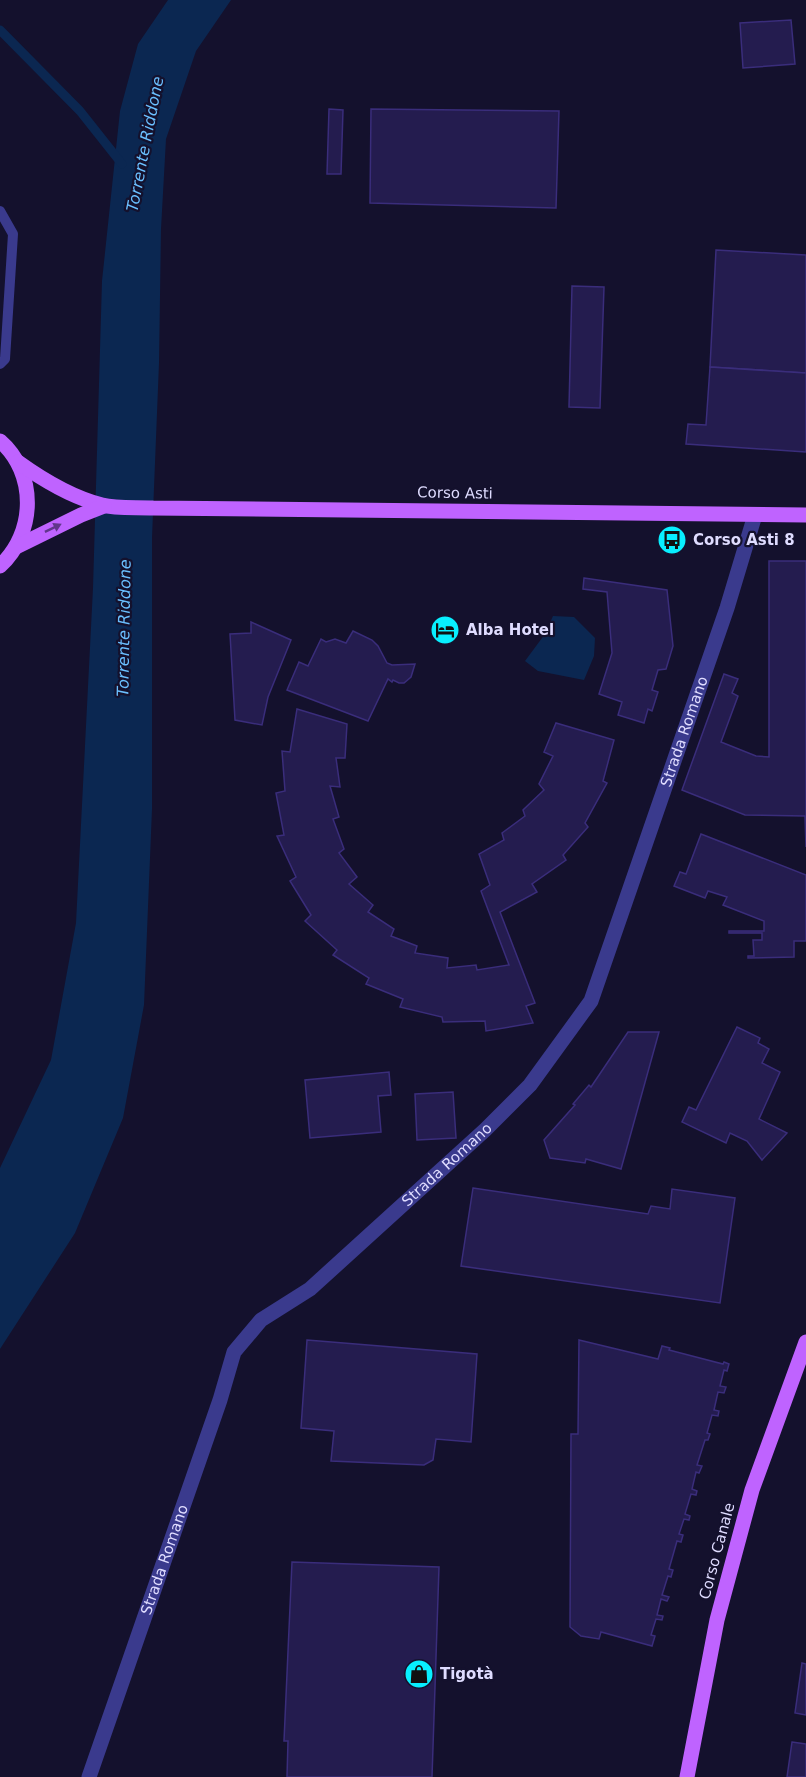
<svg xmlns="http://www.w3.org/2000/svg" width="806" height="1777" font-family="'DejaVu Sans',sans-serif">
<style>
.water{fill:#0b2751}
.lines{fill:none;stroke-linecap:round;stroke-linejoin:round}
.stream{stroke:#0b2751;stroke-width:9}
.building{fill:#241c4f;stroke:#3a2d7b;stroke-width:1.5}
.service{stroke:#3a3a8d;stroke-width:10}
.minor{stroke:#3a3a8d;stroke-width:15}
.primary{stroke:#bf63ff;stroke-width:15}
.oneway{fill:#61368c}
.labels{text-anchor:middle;dominant-baseline:central;stroke-width:4.5;stroke-linejoin:round;paint-order:stroke}
.street-label{font-size:15px;fill:#dfdcff;stroke:#14112d}
.poi-label{font-size:15px;font-weight:bold;fill:#dfdcff;stroke:#14112d;text-anchor:start}
.water-label{font-size:16px;font-style:italic;fill:#6abfff;stroke:#14112d}
</style>
<rect width="100%" height="100%" fill="#14112d"/>
<!-- water -->
<g class="water">
<polygon points="168,0 231,0 196,51 166,139 161,229 159,363 152,538 152,809 144,1005 123,1118 75,1233 0,1349 0,1168 51,1060 76,923 93,588 102,281 120,111 138,44"/>
<polygon points="553,616 574,617 595,638 594,656 584,680 538,671 525,661 545,634"/>
</g>
<g class="lines">
<!-- stream -->
<polyline class="stream" points="0,30 80,111 122,164"/>
</g>
<!-- building -->
<g class="building">
<polygon points="791,20 795,64 743,68 740,23"/>
<polygon points="329,109 343,110 341,174 327,174"/>
<polygon points="371,109 559,111 556,208 370,203"/>
<polygon points="716,250 806,255 806,373 710,367"/>
<polygon points="572,286 604,287 600,408 569,407"/>
<polygon points="710,367 806,373 806,452 686,444 688,424 706,425"/>
<polygon points="769,561 806,561 806,847 805,816 745,815 682,790 724,674 738,679 732,693 738,696 721,742 756,756 769,757"/>
<polygon points="584,578 667,590 673,646 666,669 658,670 652,690 658,692 652,711 648,709 644,723 618,715 622,702 599,694 612,653 607,592 583,589"/>
<polygon points="251,622 291,640 268,697 262,725 235,720 230,634 251,633"/>
<polygon points="353,631 372,640 378,646 387,663 392,665 415,664 411,677 404,683 399,683 393,680 392,682 388,679 368,721 287,690 299,662 308,666 321,639 326,642 335,639 346,643"/>
<polygon points="297,709 347,724 345,758 336,758 340,787 330,786 339,817 333,819 344,849 339,853 357,877 349,884 373,905 368,912 394,929 391,936 417,946 415,953 448,958 447,968 476,965 477,970 509,965 481,891 490,885 479,854 504,840 502,833 525,816 523,810 544,790 539,784 553,756 544,752 556,723 614,740 603,781 607,783 585,823 588,827 563,855 566,860 532,884 537,892 500,912 535,1003 526,1006 533,1023 486,1031 485,1021 443,1022 442,1017 400,1007 403,999 366,984 369,978 333,955 337,950 305,921 311,915 290,881 296,877 277,836 284,835 276,793 285,791 282,751 290,752"/>
<polygon points="701,834 806,875 806,941 794,941 794,957 748,958 748,956 754,956 753,940 762,940 762,933 729,933 729,931 764,931 764,921 723,905 727,897 708,891 705,898 674,886 680,872 686,874"/>
<polygon points="737,1027 760,1038 758,1043 769,1049 762,1063 780,1072 759,1119 787,1133 762,1160 747,1141 730,1133 726,1143 682,1122 689,1107 696,1110"/>
<polygon points="628,1032 659,1032 621,1169 586,1159 585,1163 550,1158 544,1140 575,1105 573,1104 589,1085 591,1087"/>
<polygon points="389,1072 391,1095 378,1096 381,1132 310,1138 305,1080"/>
<polygon points="453,1092 456,1138 417,1140 415,1094"/>
<polygon points="473,1188 648,1214 651,1206 670,1209 672,1189 735,1198 720,1303 461,1266"/>
<polygon points="307,1340 477,1354 471,1442 436,1439 433,1460 424,1465 331,1461 334,1431 301,1428"/>
<polygon points="579,1340 658,1359 662,1346 670,1348 669,1350 723,1364 724,1362 729,1364 727,1371 724,1370 720,1386 726,1387 724,1393 718,1392 714,1410 719,1411 718,1416 712,1415 707,1433 710,1434 708,1440 705,1440 697,1465 702,1466 699,1473 696,1472 692,1489 697,1491 696,1495 691,1494 685,1514 690,1516 689,1520 684,1519 679,1534 683,1535 681,1542 677,1541 669,1569 673,1570 671,1577 668,1576 662,1595 669,1597 667,1601 661,1599 657,1615 663,1616 662,1620 656,1619 651,1635 655,1636 652,1646 601,1632 599,1639 581,1636 570,1627 571,1434 578,1434"/>
<polygon points="292,1562 439,1567 432,1777 287,1777 288,1741 284,1741"/>
<polygon points="802,1663 806,1664 806,1715 795,1713"/>
<polygon points="792,1742 806,1744 806,1777 787,1777"/>
</g>
<g class="lines">
<!-- service -->
<polyline class="service" points="0,211 13,234 5,359 0,364"/>
<!-- minor -->
<path class="minor" id="s1" d="M89,1777l131,-377 14,-48 27,-32 49,-31 175,-159 45,-45 61,-84 136,-393 28,-93"/>
<!-- primary -->
<g class="primary">
<path d="M0,441c37,32 36,92 0,125"/>
<path d="M18,462c25,18 53,35 84,43 15,4 35,2 51,3l653,7"/>
<polyline points="16,547 81,515 104,506"/>
<polyline points="687,1777 717,1620 752,1490 806,1342"/>
</g>
</g>
<!-- one-way arrows -->
<defs><path id="oneway-solid" d="M-6-.8H1V-3.2L6.5 0L1 3.2V.8H-6Z" transform="scale(1.5)"/></defs>
<use class="oneway" href="#oneway-solid" transform="translate(53 528) rotate(-26)"/>
<!-- icons -->
<defs>
<g id="bus-disc" transform="scale(1.5)"><circle r="9.5" fill="#08efff" stroke="#14112d"/><path d="M-5-6H5V4H4V6H2V4H-2V6H-4V4H-5ZM-3.5-4V0h7V-4ZM-3.5 1.2v1.5H-2V1.2ZM2 1.2v1.5H3.5V1.2Z" fill="#111"/></g>
<g id="hotel-disc" transform="scale(1.5)"><circle r="9.5" fill="#08efff" stroke="#14112d"/><path d="M-6-4.5h1.5V1H6V5H4.5V3h-9V5H-6ZM-4 0a1.8 1.8 0 1 1 3.6 0ZM.5 0V-2.5h3Q6-2.5 6 0Z" fill="#111"/></g>
<g id="shop-disc" transform="scale(1.5)"><circle r="9.5" fill="#08efff" stroke="#14112d"/><path d="M-5-2.5h2.3a2.7 3.5 0 0 1 5.4 0H5L5.5 6h-11ZM-1.5-2.5h3a1.5 2.3 0 0 0-3 0Z" fill="#111"/></g>
</defs>
<g fill-rule="evenodd">
<use href="#bus-disc" x="672" y="540"/>
<use href="#hotel-disc" x="445" y="630"/>
<use href="#shop-disc" x="419" y="1674"/>
</g>
<g class="labels">
<!-- street labels -->
<g class="street-label">
<text transform="translate(455 493) rotate(1)">Corso Asti</text>
<text stroke="none"><textPath href="#s1" startOffset="1238">Strada Romano</textPath></text>
<text stroke="none"><textPath href="#s1" startOffset="734">Strada Romano</textPath></text>
<text transform="translate(717 1551) rotate(-75)">Corso Canale</text>
<text stroke="none"><textPath href="#s1" startOffset="230">Strada Romano</textPath></text>
</g>
<!-- poi labels -->
<g class="poi-label">
<text x="693" y="540">Corso Asti 8</text>
<text x="466" y="630">Alba Hotel</text>
<text x="440" y="1674">Tigotà</text>
</g>
<!-- water labels -->
<g class="water-label">
<text transform="translate(145 144) rotate(-79)">Torrente Riddone</text>
<text transform="translate(124 628) rotate(-89)">Torrente Riddone</text>
</g>
</g>
</svg>
